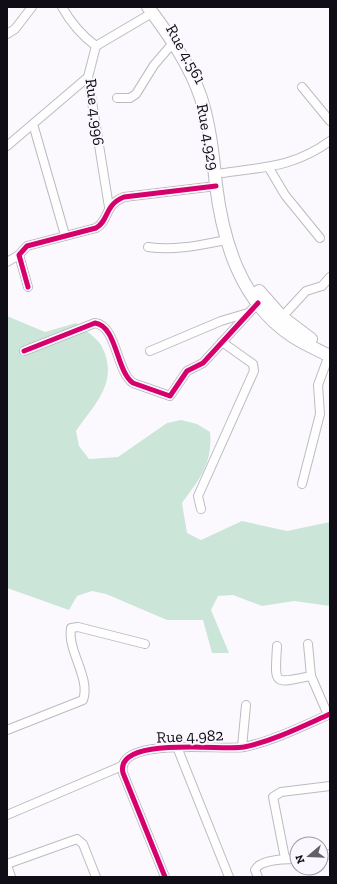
<svg xmlns="http://www.w3.org/2000/svg" width="337" height="884" font-family="'Zilla Slab',serif">
<style>
.green{fill:#cbe6d8}
.lines{fill:none;stroke-linecap:round;stroke-linejoin:round}
.minor-casing{stroke:#bdbbc2;stroke-width:10}
.primary-casing{stroke:#bdbbc2;stroke-width:14}
.minor{stroke:#fefeff;stroke-width:8}
.primary{stroke:#fefeff;stroke-width:12}
.cycleway-casing{stroke:#faf8fe;stroke-width:8}
.cycleway{stroke:#d6006c;stroke-width:5}
.labels{text-anchor:middle;dominant-baseline:central;stroke-width:4;stroke-linejoin:round;paint-order:stroke}
.street-label{font-size:16px;fill:#100d16;stroke:#faf8fe}
</style>
<rect width="100%" height="100%" fill="#fbf9fd"/>
<!-- green -->
<path class="green" d="M7,316l38,16 31,-9c7,6 20,14 25,22 19,36 -5,57 -25,86l3,15 10,13 29,-2 49,-34 14,-3 16,4 13,8c3,31 -10,47 -28,71l5,30 14,7 41,-19 45,10 43,-9v84l-36,-5 -32,5 -29,-11 -15,1 -7,14 18,43h-17l-9,-33h-36l-61,-26 -14,-3 -15,5 -8,14 -62,-22z"/>
<g class="lines">
<!-- minor casing -->
<g class="minor-casing">
<g id="minor">
<path d="M62,7c9,16 19,28 34,39l-8,31 21,130"/>
<polyline points="7,34 15,29 32,7"/>
<polyline points="96,46 152,13"/>
<polyline points="302,87 330,121"/>
<polyline points="117,98 130,98 136,94 154,65 173,43"/>
<polyline points="33,124 65,235"/>
<polyline points="7,146 88,77"/>
<polyline points="269,168 285,195 320,238"/>
<path d="M223,173c42,-6 71,-6 107,-32"/>
<path d="M148,247c27,4 52,-2 78,-7"/>
<polyline points="7,262 19,255"/>
<path d="M28,287l-9,-32 8,-9 69,-18c13,-7 8,-23 28,-31l92,-11"/>
<polyline points="282,317 306,291 322,286 330,277"/>
<path d="M24,351l71,-28c22,3 21,48 38,60l37,13 17,-25 16,-8 55,-60"/>
<polyline points="150,351 221,321 248,313"/>
<polyline points="302,484 320,414 318,385 329,355"/>
<polyline points="201,509 198,496 254,371 253,364 222,342"/>
<polyline points="308,644 311,676 328,715"/>
<path d="M277,646c-2,39 -5,38 34,30"/>
<path d="M7,730l76,-30c8,-22 -16,-49 -12,-72l7,-1 67,17"/>
<polyline points="177,747 229,877"/>
<polyline points="242,747 246,705"/>
<polyline points="7,815 122,766"/>
<polyline points="321,856 330,854"/>
<polyline points="285,858 273,797 281,792 330,786"/>
<polyline points="7,864 77,839 83,844 96,877"/>
<polyline points="7,865 11,877"/>
<path d="M165,877l-42,-104c-9,-38 101,-22 121,-26 29,-6 59,-21 86,-33"/>
<path d="M258,877l-3,-7c5,-11 31,-11 42,-11"/>
</g>
</g>
<!-- primary casing -->
<g class="primary-casing">
<g id="primary">
<path d="M148,7c21,28 42,58 53,91 9,28 12,58 15,87 7,57 25,117 76,151 12,8 26,14 38,20"/>
<polyline points="259,291 282,317 311,339"/>
</g>
</g>
<!-- minor -->
<use href="#minor" class="minor"/>
<!-- primary -->
<use href="#primary" class="primary"/>
<!-- cycleway casing -->
<g class="cycleway-casing">
<g id="cycleway">
<path d="M28,287l-9,-32 8,-9 69,-18c13,-7 8,-23 28,-31l92,-11"/>
<path d="M24,351l71,-28c22,3 21,48 38,60l37,13 17,-25 16,-8 55,-60"/>
<path d="M165,877l-42,-104c-9,-38 101,-22 121,-26 29,-6 59,-21 86,-33"/>
</g>
</g>
<!-- cycleway -->
<use href="#cycleway" class="cycleway"/>
</g>
<g class="labels">
<!-- street labels -->
<g class="street-label">
<text transform="translate(186 54) rotate(61)">Rue 4.561</text>
<text transform="translate(95 112) rotate(83)">Rue 4.996</text>
<text transform="translate(208 137) rotate(80)">Rue 4.929</text>
<text transform="translate(190 736) rotate(-2)">Rue 4.982</text>
</g>
</g>
<!-- border -->
<rect width="337" height="884" fill="none" stroke="#100d16" stroke-width="16"/>
<!-- north arrow -->
<g transform="translate(309 856) rotate(251)"><circle r="19" fill="#faf8fe" stroke="#9c9aa1"/>
<path d="M0-3L7 15L0 10L-7 15Z" fill="#626067"/>
<text y="-6" font-size="11" font-weight="bold" text-anchor="middle" fill="#100d16">N</text>
</g>
</svg>
